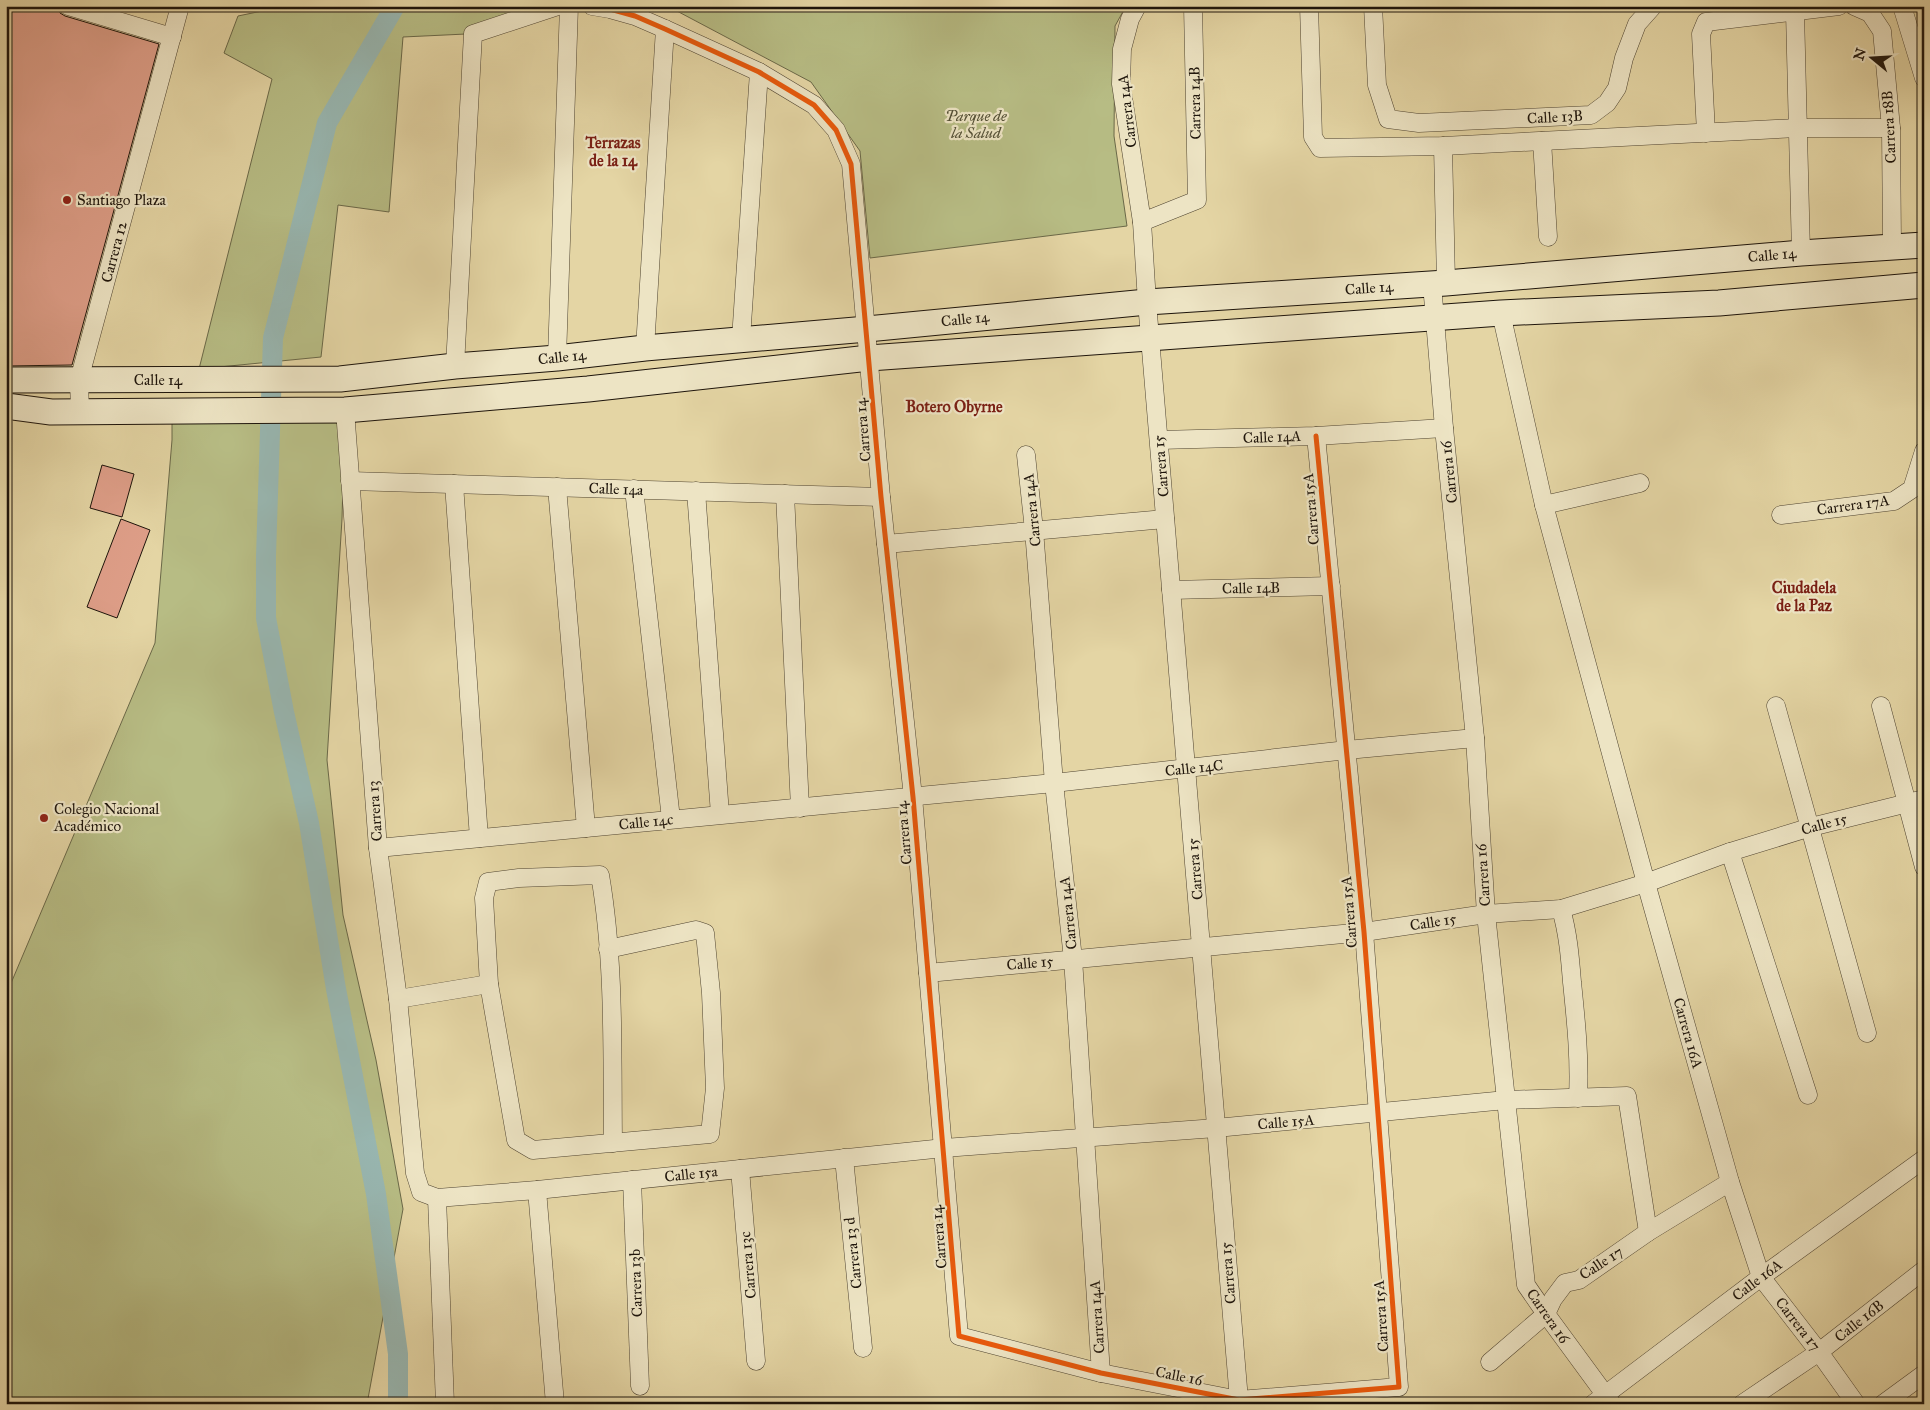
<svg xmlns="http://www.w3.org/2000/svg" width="1930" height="1410" font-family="'IM FELL Great Primer',serif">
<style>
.green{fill:#b7bc84;stroke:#6a6848}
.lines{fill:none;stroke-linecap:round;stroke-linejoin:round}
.canal{stroke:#98b6b0;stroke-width:20}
.building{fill:#de9e88;stroke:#1d140b}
.minor-casing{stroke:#4f4431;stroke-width:19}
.secondary-casing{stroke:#1d140b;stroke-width:27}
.minor{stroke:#ede4c4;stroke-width:18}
.secondary{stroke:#ede4c4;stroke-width:25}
.cycleway-casing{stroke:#ede4c4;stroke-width:8}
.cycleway{stroke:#e8590c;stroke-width:5}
.poi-dot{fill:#8f2418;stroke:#ede4c4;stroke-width:2}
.labels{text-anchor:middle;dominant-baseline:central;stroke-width:4.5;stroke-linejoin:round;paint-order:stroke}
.street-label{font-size:15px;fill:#1d140b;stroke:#ede4c4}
.park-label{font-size:15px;font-style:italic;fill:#534f35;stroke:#ede4c4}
.poi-label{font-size:15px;fill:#1d140b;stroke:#ede4c4;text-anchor:start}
.neighbourhood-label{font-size:16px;font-weight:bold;fill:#7a1f14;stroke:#ede4c4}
</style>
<rect width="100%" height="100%" fill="#e4d5a4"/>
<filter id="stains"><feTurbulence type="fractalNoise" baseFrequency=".004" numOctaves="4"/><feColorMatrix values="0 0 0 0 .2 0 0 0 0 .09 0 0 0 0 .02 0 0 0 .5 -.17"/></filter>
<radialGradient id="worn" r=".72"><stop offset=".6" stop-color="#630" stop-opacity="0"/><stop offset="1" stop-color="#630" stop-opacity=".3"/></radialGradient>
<!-- green -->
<g class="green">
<polygon points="286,6 539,6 466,34 403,37 389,212 338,205 321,357 199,369 272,79 224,53 238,16"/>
<polygon points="647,6 1126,6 1115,26 1114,136 1127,226 870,258 860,151 811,82 675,10"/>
<polygon points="345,410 342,519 327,760 343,915 376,1060 403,1209 367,1404 6,1404 6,995 155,643 172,440 172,411"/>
</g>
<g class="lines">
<!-- canal -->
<polyline class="canal" points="395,6 327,123 273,338 266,556 266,618 284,712 309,823 336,989 376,1194 398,1354 398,1404"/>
</g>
<!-- building -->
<g class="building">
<polygon points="6,6 58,6 60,13 65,16 159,44 72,365 7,366 6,364"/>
<polygon points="102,465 134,474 122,517 90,508"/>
<polygon points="121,519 150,530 117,618 87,607"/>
</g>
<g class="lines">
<!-- minor casing -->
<g class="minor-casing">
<g id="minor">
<polyline points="68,6 172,37"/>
<polyline points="592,6 610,9 635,16 665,29 759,72 814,105 836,130 851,164 881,497 913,797 959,1336 1101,1373 1239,1400 1399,1387 1364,932 1316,436"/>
<polyline points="1137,6 1130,19 1122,49 1121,84 1142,222 1147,302 1239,1400"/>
<polyline points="1309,6 1313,137 1320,148 1443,146 1797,128 1891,128"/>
<polyline points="1373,6 1377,85 1388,119 1419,123 1591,115 1607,103 1617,88 1624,58 1637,24 1653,6"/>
<polyline points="1854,6 1870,13 1882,31 1891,128 1892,245"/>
<polyline points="1902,6 1924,78"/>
<polyline points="1795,12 1801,253"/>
<polyline points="1706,133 1701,34 1706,22 1839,6"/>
<polyline points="1542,141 1548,237"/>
<polyline points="1443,146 1446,283"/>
<polyline points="1142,222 1197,200 1193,6"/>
<polyline points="1432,284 1444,428 1475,738 1486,914 1526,1285 1546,1314 1612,1404"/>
<polyline points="1501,313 1544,505 1646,883 1730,1182 1761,1277 1819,1352 1856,1404"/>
<polyline points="741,339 759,72"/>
<polyline points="645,348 665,29"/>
<polyline points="557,358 569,6"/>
<polyline points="455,366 473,34 558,6"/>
<polyline points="345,410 378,848 398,999 415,1173 421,1192 437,1198 537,1190 944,1148 1216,1128 1506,1100 1627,1096 1648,1232"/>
<polyline points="80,412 79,380 180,6"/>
<polyline points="1159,440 1316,436 1444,428"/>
<polyline points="1026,455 1034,530 1054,783 1073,959 1101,1373"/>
<polyline points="350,481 881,497"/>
<polyline points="454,484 479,838"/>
<polyline points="557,487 586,828"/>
<polyline points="634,489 671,819"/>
<polyline points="696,491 720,814"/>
<polyline points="785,494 800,808"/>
<polyline points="1544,505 1640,483"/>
<polyline points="1781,515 1894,501 1912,489 1924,451"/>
<polyline points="886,544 1165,519"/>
<polyline points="1171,590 1331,586"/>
<polyline points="1776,706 1867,1033"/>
<polyline points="1881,706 1924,867"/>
<polyline points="378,848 1054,783 1347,750 1475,738"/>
<polyline points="1730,852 1808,1095"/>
<path d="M1561,909c7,24 9,48 11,73 4,39 8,77 6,116"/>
<polyline points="928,973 1364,932 1486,914 1561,909 1646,883 1730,852 1811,827 1924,799"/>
<path d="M489,984l-5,-86 4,-16 31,-4 81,-3c15,88 12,179 13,268"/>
<polyline points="398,999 489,984 516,1140 533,1150 710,1134 715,1088 711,993 705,933 696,930 608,949"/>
<polyline points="844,1158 863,1348"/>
<polyline points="740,1169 756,1361"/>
<polyline points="632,1180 640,1386"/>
<polyline points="537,1190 555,1404"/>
<polyline points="437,1198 445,1404"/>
<polyline points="1490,1362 1546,1314 1553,1299 1565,1283 1579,1280 1648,1232 1730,1182"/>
<polyline points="1593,1404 1761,1277 1924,1159"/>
<polyline points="1742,1404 1819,1352 1924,1270"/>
<polyline points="1883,1404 1924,1374"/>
</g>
</g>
<!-- secondary casing -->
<g class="secondary-casing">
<g id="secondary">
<polyline points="6,380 340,379 455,366 557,358 645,348 867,329 1147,302 1446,283 1801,253 1924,245"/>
<polyline points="6,406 51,412 345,410 588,389 869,358 1501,313 1719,303 1924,285"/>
</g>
</g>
<!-- minor -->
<use href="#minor" class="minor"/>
<!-- secondary -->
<use href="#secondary" class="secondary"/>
<!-- cycleway casing -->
<g class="cycleway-casing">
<polyline id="cycleway" points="592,6 610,9 635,16 665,29 759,72 814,105 836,130 851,164 881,497 913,797 959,1336 1101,1373 1239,1400 1399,1387 1364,932 1316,436"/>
</g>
<!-- cycleway -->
<use href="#cycleway" class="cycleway"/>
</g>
<!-- markers -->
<g class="poi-dot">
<circle cx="67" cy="200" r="5"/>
<circle cx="44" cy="818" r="5"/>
</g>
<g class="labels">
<!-- street labels -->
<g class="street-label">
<text transform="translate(1195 103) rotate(-91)">Carrera 14B</text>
<text transform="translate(1127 111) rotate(-97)">Carrera 14A</text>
<text transform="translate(1555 117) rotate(-3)">Calle 13B</text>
<text transform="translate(1889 127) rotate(-93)">Carrera 18B</text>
<text transform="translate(114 252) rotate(-75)">Carrera 12</text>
<text transform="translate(1772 255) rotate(-5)">Calle 14</text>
<text transform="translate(1369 288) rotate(-4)">Calle 14</text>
<text transform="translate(965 319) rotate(-6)">Calle 14</text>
<text transform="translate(562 357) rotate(-6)">Calle 14</text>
<text x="158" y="380">Calle 14</text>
<text transform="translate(863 430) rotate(-95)">Carrera 14</text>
<text transform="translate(1272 437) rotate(-2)">Calle 14A</text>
<text transform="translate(1161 466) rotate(-95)">Carrera 15</text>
<text transform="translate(1449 472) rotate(-96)">Carrera 16</text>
<text transform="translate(616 489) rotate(2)">Calle 14a</text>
<text transform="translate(1853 505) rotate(-8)">Carrera 17A</text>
<text transform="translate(1311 509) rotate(-95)">Carrera 15A</text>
<text transform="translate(1032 510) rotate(-96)">Carrera 14A</text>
<text transform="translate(1251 588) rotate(-1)">Calle 14B</text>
<text transform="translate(1194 768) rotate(-6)">Calle 14C</text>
<text transform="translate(375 811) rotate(-94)">Carrera 13</text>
<text transform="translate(646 822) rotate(-6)">Calle 14c</text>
<text transform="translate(1824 824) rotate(-15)">Calle 15</text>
<text transform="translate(904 833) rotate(-95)">Carrera 14</text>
<text transform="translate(1195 869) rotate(-95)">Carrera 15</text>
<text transform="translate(1483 875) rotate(-94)">Carrera 16</text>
<text transform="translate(1349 912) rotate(-95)">Carrera 15A</text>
<text transform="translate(1068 913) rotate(-96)">Carrera 14A</text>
<text transform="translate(1433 922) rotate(-9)">Calle 15</text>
<text transform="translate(1030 963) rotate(-5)">Calle 15</text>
<text transform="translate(1688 1033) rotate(74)">Carrera 16A</text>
<text transform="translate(1286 1122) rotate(-5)">Calle 15A</text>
<text transform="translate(691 1174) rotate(-6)">Calle 15a</text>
<text transform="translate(939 1237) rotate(-95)">Carrera 14</text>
<text transform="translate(853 1253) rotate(-96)">Carrera 13 d</text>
<text transform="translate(1601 1263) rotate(-33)">Calle 17</text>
<text transform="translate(748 1265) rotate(-95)">Carrera 13c</text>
<text transform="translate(1228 1273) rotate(-95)">Carrera 15</text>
<text transform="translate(1757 1280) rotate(-37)">Calle 16A</text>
<text transform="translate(636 1283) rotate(-92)">Carrera 13b</text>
<text transform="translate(1381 1316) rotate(-94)">Carrera 15A</text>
<text transform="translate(1548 1316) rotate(55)">Carrera 16</text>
<text transform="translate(1097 1317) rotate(-94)">Carrera 14A</text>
<text transform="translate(1859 1321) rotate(-38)">Calle 16B</text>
<text transform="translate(1798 1324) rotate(52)">Carrera 17</text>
<text transform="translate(1179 1376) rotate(11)">Calle 16</text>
</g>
<!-- park labels -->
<g class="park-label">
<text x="976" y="116">Parque de<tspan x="976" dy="17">la Salud</tspan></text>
</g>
<!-- poi labels -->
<g class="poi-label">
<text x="77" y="200">Santiago Plaza</text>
<text x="54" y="809">Colegio Nacional<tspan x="54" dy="17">Académico</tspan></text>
</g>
<!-- neighbourhood labels -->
<g class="neighbourhood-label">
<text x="613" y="142">Terrazas<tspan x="613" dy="18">de la 14</tspan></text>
<text x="954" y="406">Botero Obyrne</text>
<text x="1804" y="587">Ciudadela<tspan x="1804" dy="18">de la Paz</tspan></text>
</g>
</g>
<!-- margin -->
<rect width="1930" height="1410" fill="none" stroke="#e4d5a4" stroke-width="25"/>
<rect x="8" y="8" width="1915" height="1395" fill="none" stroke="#1d140b" stroke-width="2.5"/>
<rect x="12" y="12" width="1905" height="1385" fill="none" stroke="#1d140b"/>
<!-- north arrow -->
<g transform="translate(1872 58) rotate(288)" stroke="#ede4c4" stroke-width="4" paint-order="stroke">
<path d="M0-4L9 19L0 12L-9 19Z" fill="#1d140b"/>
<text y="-8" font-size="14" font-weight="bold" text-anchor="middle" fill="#1d140b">N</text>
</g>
<rect width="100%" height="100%" filter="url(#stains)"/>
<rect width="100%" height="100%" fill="url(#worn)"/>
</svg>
